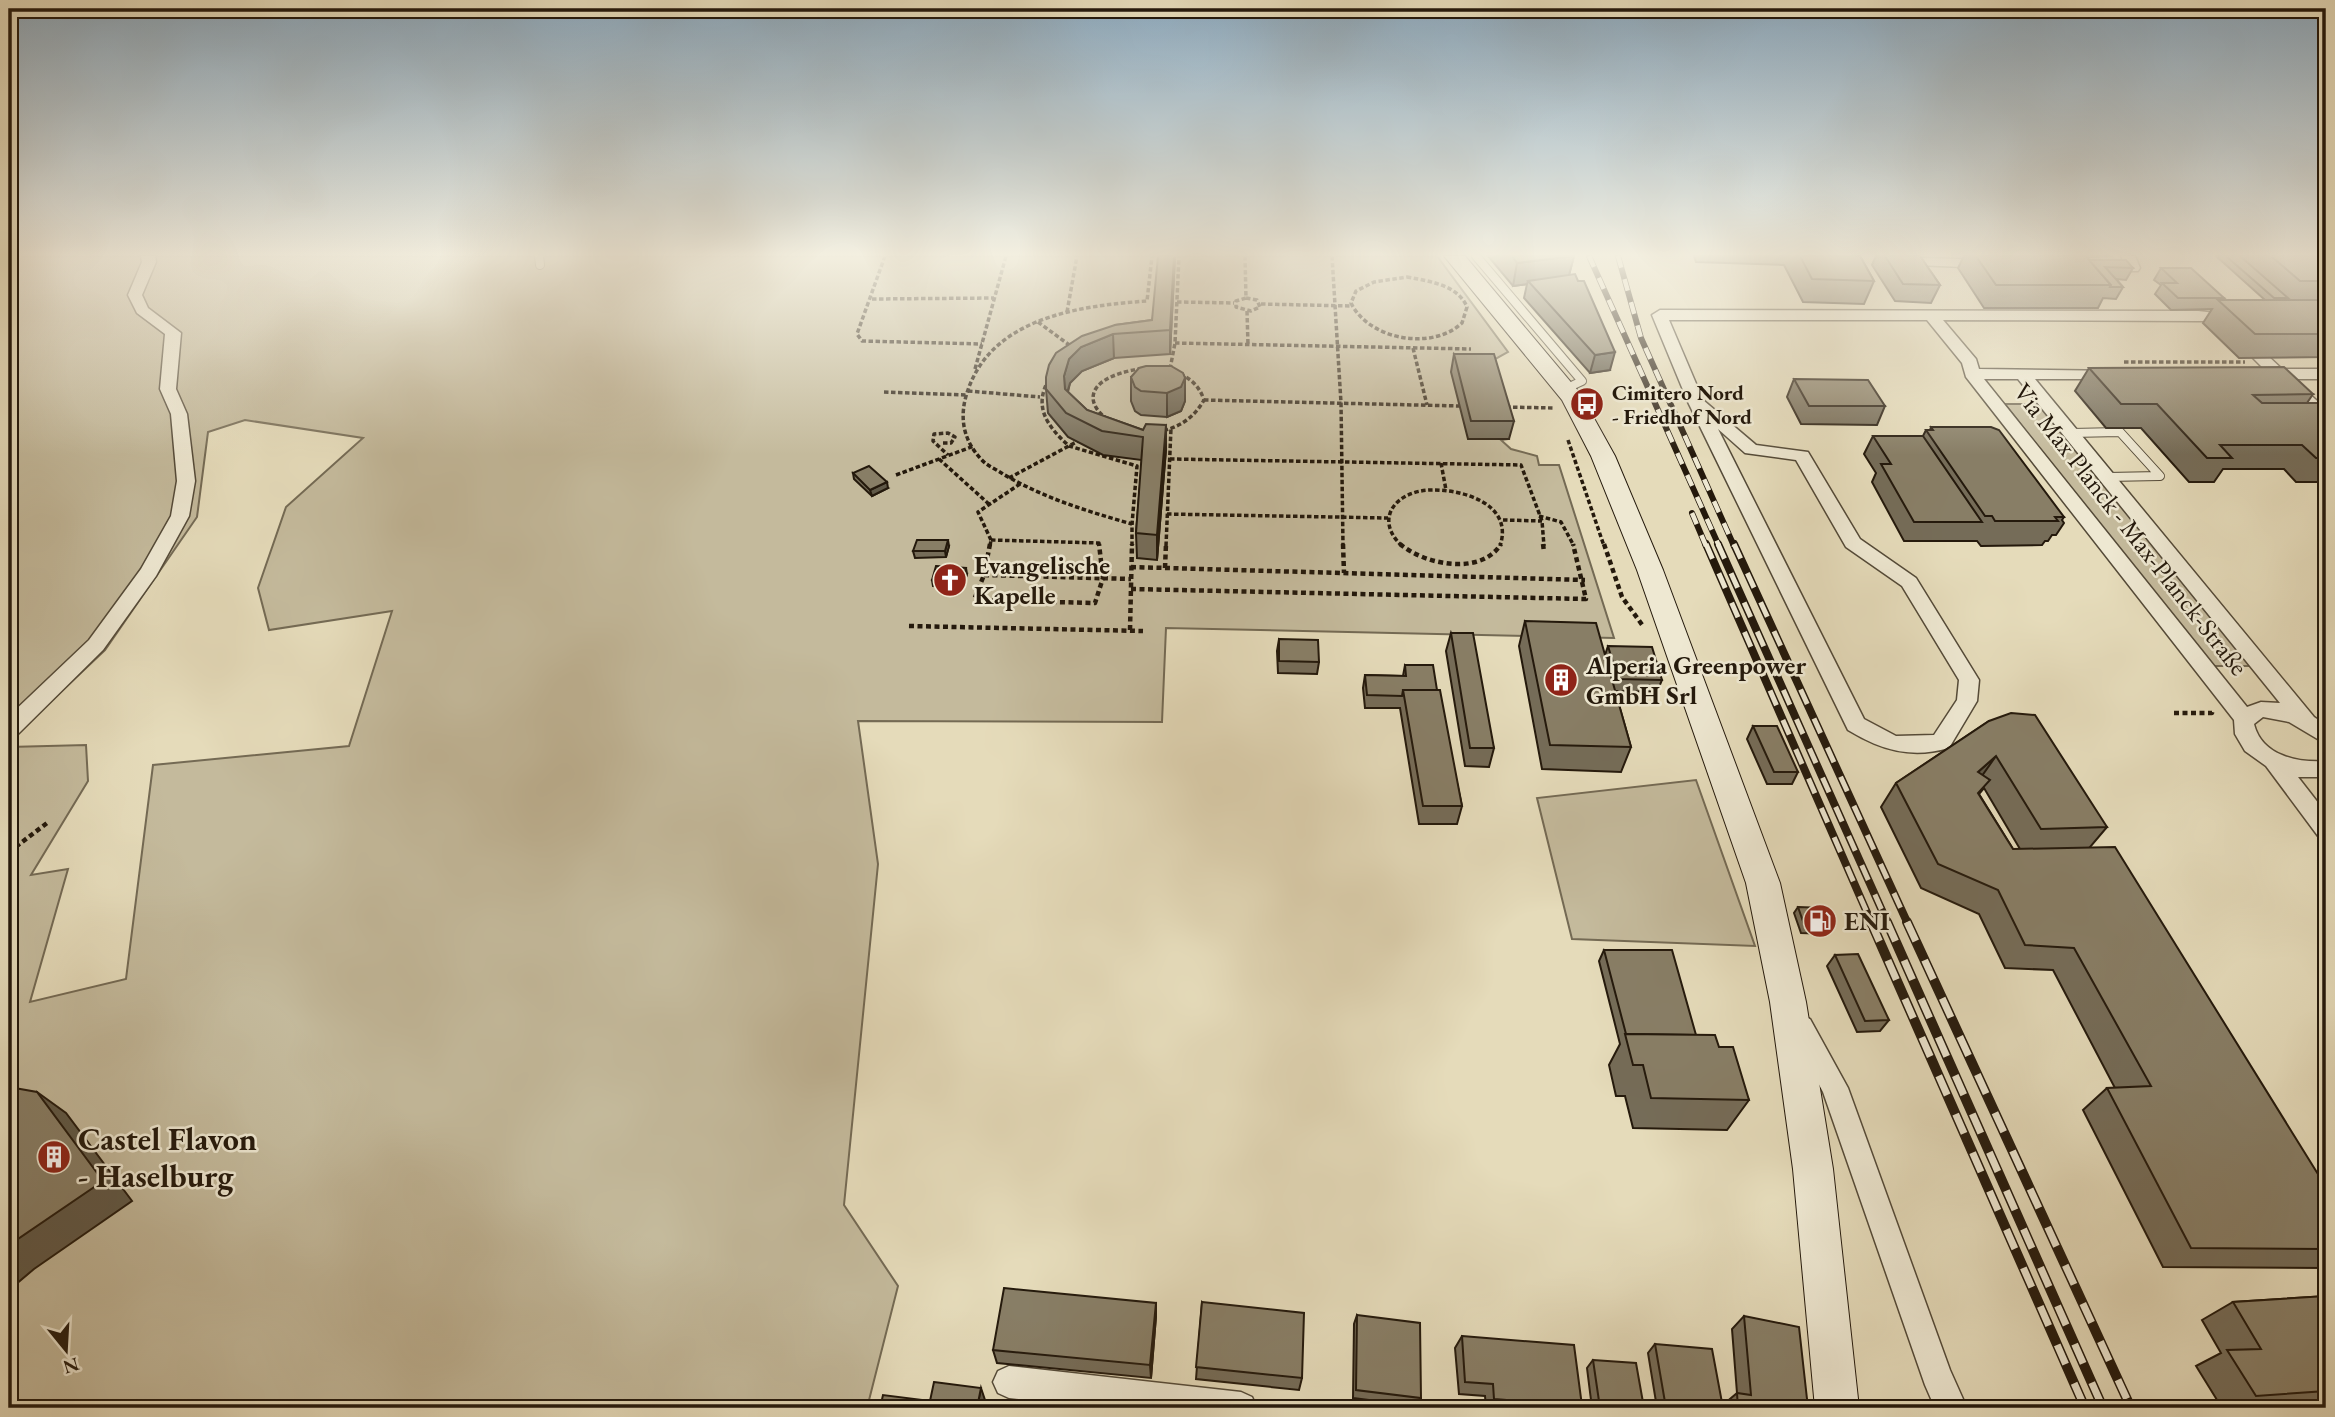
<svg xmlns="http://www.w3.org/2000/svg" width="2335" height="1417" font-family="'EB Garamond',serif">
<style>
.green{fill:#c4ba9c;stroke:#746a54;stroke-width:2}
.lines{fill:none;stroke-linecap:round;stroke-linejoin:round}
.lane-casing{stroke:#544a38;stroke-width:10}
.street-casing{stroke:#544a38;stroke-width:3}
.secondary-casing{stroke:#24190c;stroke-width:2}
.path-far1{stroke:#24190c;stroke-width:3.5;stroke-dasharray:4.5 2.5;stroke-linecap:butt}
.path{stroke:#24190c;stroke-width:4.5;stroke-dasharray:5 3.5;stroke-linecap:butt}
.lane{stroke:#eee8d2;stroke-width:8}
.street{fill:#eee8d2;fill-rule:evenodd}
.secondary{fill:#eee8d2;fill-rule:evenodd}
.rail-far2-casing{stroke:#24190c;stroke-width:6}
.rail-far1-casing{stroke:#24190c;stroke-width:8}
.rail-casing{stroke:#24190c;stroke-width:10}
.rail-far2{stroke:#eee8d2;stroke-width:4.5;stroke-dasharray:12;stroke-linecap:butt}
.rail-far1{stroke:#eee8d2;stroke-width:5;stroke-dasharray:16;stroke-linecap:butt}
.rail{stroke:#eee8d2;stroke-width:7;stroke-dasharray:21;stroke-linecap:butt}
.wall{fill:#756c58;stroke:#24190c;stroke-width:2;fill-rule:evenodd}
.shaded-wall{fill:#5f5847;stroke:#24190c;stroke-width:2}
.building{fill:#887e66;stroke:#24190c;stroke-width:2}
.labels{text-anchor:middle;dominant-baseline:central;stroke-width:5;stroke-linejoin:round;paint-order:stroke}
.far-poi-label{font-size:21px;font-weight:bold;fill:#24190c;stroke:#eee8d2;text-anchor:start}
.street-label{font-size:26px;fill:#24190c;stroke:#eee8d2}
.poi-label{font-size:26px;font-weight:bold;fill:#24190c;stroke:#eee8d2;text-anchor:start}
.near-poi-label{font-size:32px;font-weight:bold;fill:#24190c;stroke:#eee8d2;text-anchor:start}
</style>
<rect width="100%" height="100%" fill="#e5dbba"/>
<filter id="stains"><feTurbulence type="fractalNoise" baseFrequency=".00286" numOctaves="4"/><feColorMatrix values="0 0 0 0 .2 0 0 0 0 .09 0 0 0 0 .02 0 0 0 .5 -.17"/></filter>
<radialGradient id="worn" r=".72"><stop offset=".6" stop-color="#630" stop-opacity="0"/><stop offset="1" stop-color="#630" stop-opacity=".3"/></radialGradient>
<!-- green -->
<g class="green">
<polygon points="9,256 1437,256 1508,352 1488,363 1509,439 1501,440 1511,449 1537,456 1539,465 1559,465 1614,638 1166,628 1162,722 858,721 878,864 844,1205 898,1286 867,1408 9,1408 9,747 86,745 88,781 31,875 68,869 30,1002 126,979 153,765 349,746 392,611 269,630 258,588 286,507 363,438 245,420 208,432 197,517 105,650 9,741"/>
<polygon points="2005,404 2042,404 2254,666 2208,666"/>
<polygon points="1696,780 1755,946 1572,939 1537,798"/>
</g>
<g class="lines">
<!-- lane casing -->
<g class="lane-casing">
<g id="lane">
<polyline points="539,256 540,265"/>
<polyline points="1476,256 1582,381 1565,389"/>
<polyline points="2071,433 2120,432 2160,476 2107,477"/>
</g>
</g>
<!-- street casing -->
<g class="street-casing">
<g id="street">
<polygon points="141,256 155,256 156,262 142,295 148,308 181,333 176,389 187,414 195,481 189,516 156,576 103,650 17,735 9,737 9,716 89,640 141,569 171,516 177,481 171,414 160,389 165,334 137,313 128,295 142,262"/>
<polygon points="2121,256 2135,256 2140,268 2138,271 2107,271 2100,267 2107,263 2124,263"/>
<polygon points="1897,257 1987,260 1994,264 1987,268 1892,264 1890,261"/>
<path d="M1660,310l538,1c12,1 24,2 33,12l-8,5 -14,-7h-11l-255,-1 33,39 3,10 141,2 2,3 -2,3 -6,2h-79l279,338 12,8v19l-37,-22 -26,-5 -9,7c8,32 44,39 72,37v16h-28l28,36v26l-8,-3 -52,-70 -21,-15 -10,-17 -1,-14 -268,-343 -4,-14 -35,-43h-258l34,80 53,45 52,7 52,87 56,39 63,102 -2,21 -28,47c-38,11 -68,2 -101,-18l-160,-328 -36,-87zM1984,379h34l262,324 -19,-1 -14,5zM1718,429l27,24 51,7 50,87 56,39 57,94 -2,20 -23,35 -38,1 -32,-17z"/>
<polygon points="2261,353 2267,355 2282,369 2326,369 2326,379 2293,379 2326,409 2326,423 2320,422 2274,379 2259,377 2257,374 2264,369 2253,358"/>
<polygon points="1801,1015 1810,1019 1848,1088 1950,1370 1967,1408 1935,1408 1925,1385 1823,1092 1788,1027 1792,1019"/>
<polygon points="1009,1366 1241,1392 1252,1397 1257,1408 1103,1408 1009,1398 998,1393 993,1382 998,1371"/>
</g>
</g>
<!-- secondary casing -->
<g class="secondary-casing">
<polygon id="secondary" points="1444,256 1465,256 1580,393 1615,456 1663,570 1780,883 1806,1002 1833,1169 1859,1408 1815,1408 1793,1169 1770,1002 1746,883 1637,570 1591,456 1562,400"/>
</g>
<!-- path-far1 -->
<g class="path-far1">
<polyline points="885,256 857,334 862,341 982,344"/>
<polyline points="1245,256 1246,298"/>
<polyline points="1332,256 1341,403 1343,546"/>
<path d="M1407,277c22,4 51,8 60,30l-5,16c-30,28 -93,17 -111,-20l5,-12 18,-9z"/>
<polygon points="1246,298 1257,300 1260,307 1251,311 1236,307 1236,301"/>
<polyline points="872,299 994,298"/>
<polyline points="1177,302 1234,303"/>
<polyline points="1261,304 1351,306"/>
<polyline points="1247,311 1248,345"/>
<polyline points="1067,312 1077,256"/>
<polyline points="1038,322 1072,347"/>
<polyline points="1175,343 1471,349"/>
<polyline points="1413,348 1427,405"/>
<polyline points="2124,362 2245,362"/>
<path d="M1153,367c23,4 43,9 51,33 -46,82 -192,-18 -51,-33z"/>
<polyline points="975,369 1006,256"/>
<polyline points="1170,369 1175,343 1179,256"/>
<path d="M1049,379c-16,28 -2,47 20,67l68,20 -5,58"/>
<polyline points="968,391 1040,397"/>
<polyline points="884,392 966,395"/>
<polyline points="1204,400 1459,406"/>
<polyline points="1506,407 1554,408"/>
<polyline points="1568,440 1604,546"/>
<polyline points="943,443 951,443 955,437 948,433 934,434 933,441 948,455"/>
<polyline points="939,459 990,505"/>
<polyline points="1170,459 1521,465 1542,521 1544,546"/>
<polyline points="1441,463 1446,490"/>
<polyline points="896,475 974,446"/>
<polyline points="1009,478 1080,440"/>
<polyline points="1167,514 1388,518"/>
<polyline points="1539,516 1561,522 1574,546"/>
<polyline points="1503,520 1542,521"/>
<polyline points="991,540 1099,543 1099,546"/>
<polyline points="991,540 978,512 1020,484"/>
<polyline points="990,546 991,540"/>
<path d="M1132,546v-22c-46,-13 -88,-26 -129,-50 -7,-5 -16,-8 -22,-15 -16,-17 -21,-37 -16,-59 20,-81 110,-94 182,-99l5,-45"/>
<polyline points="1166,546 1171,428"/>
<path d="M1402,546c-29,-27 -6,-55 28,-56 33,-1 84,14 70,56"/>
</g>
<!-- path -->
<g class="path">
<polyline points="990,544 984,575 974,600 1095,603 1103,578 1099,544"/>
<polyline points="1343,544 1344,573"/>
<path d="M1400,544c25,21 81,32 101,0"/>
<polyline points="1543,544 1544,552"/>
<polyline points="1604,544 1622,597 1643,626"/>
<polyline points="1131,567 1585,580"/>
<polyline points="1165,568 1166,544"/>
<polyline points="984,575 1131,579"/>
<polyline points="1131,589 1586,599 1573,544"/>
<polyline points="909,626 1143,631"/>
<polyline points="1130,630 1132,544"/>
<polyline points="2174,713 2212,713 2213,709"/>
<polyline points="9,852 47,823"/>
</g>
<!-- lane -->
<use href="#lane" class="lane"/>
<!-- street -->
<use href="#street" class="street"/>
<!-- secondary -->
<use href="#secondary" class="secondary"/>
<!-- rail-far2 casing -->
<g class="rail-far2-casing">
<g id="rail-far2">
<polyline points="1589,256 1719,546"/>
<polyline points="1618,256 1641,338 1734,546"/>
<polyline points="1692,513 1706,546"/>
</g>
</g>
<!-- rail-far1 casing -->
<g class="rail-far1-casing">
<g id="rail-far1">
<polyline points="1706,544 1872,924"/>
<polyline points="1718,544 1888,924"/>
<polyline points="1734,544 1908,924"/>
</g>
</g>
<!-- rail casing -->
<g class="rail-casing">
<g id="rail">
<polyline points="1871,922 2085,1408"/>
<polyline points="1887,922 2103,1408"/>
<polyline points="1907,922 2131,1408"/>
</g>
</g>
<!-- rail-far2 -->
<use href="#rail-far2" class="rail-far2"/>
<!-- rail-far1 -->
<use href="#rail-far1" class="rail-far1"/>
<!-- rail -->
<use href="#rail" class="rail"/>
</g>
<!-- wall -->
<g class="wall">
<polygon points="1175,256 1170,354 1114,358 1082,371 1070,383 1068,392 1087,410 1143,430 1166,425 1166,449 1157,560 1137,558 1136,533 1142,460 1103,455 1068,437 1048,413 1046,389 1115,325 1152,320"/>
<polygon points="1488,256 1574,256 1569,275 1610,370 1590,373 1524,298 1527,284 1513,286"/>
<polygon points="1694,256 1860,256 1874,281 1864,304 1803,302 1784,265 1696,262"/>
<polygon points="1876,256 1920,256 1940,285 1931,303 1895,301 1872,265"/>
<polygon points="1964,256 2113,256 2086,257 2089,260 2133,268 2126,280 2116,279 2123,287 2116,299 2103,298 2098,308 1984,308 1958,268"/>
<polygon points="2216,256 2326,256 2326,357 2239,358 2203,323 2212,309 2171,310 2155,294 2161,285 2154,280 2161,268 2224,298 2222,300 2265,300"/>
<polygon points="1454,354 1514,421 1509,439 1468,439 1451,372"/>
<polygon points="2089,368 2313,394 2307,403 2326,410 2326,482 2296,482 2284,469 2223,469 2214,482 2189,482 2141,428 2106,428 2075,391"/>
<polygon points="1131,377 1185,378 1185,401 1181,411 1167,417 1141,415 1135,411 1131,401"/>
<polygon points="1794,379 1885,406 1877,425 1801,424 1787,397"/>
<polygon points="1931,427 2064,517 2062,520 2064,523 2056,535 2052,535 2048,541 2045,541 2042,545 1981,546 1977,541 1904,541 1872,482 1876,473 1864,454 1873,436 1923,436 1926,430 1930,430"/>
<polygon points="853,473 888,488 872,496 854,479"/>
<polygon points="949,546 946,557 915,558 913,551"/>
<polygon points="967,574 963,588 933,586 932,580"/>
<polygon points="1525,621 1605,655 1608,646 1662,680 1657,692 1615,691 1631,747 1621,772 1542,769 1519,646"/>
<polygon points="1451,633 1494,748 1489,767 1465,766 1446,651"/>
<polygon points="1279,639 1319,662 1317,674 1278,673 1277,651"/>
<polygon points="1405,665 1437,690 1462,806 1457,824 1419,824 1400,708 1365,708 1363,688 1365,675 1403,676"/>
<path d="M1989,721l118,106 -17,20 236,340v81l-163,-1 -80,-157 24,-22h8l-62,-118 -48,-2 -26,-54 -58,-26 -40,-81 15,-24zM1984,788l36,61h-7l-34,-55z"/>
<polygon points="1753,726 1798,772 1792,784 1767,784 1747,739"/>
<polygon points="1798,907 1832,928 1828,934 1801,933 1794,913"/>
<polygon points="1604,950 1696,1035 1719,1047 1749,1100 1727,1130 1633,1128 1625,1096 1616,1096 1609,1065 1620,1044 1599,961"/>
<polygon points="1835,955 1889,1020 1880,1031 1857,1032 1827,966"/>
<polygon points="2326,1296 2326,1408 2294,1408 2293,1406 2267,1408 2222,1408 2196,1366 2221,1353 2202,1320 2233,1302"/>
<polygon points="1202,1302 1302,1378 1299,1390 1196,1379"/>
<polygon points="1156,1303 1156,1316 1151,1378 997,1363 993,1350"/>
<polygon points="1357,1315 1421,1398 1417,1406 1353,1398 1354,1324"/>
<polygon points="1744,1316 1808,1408 1724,1408 1724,1404 1737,1393 1732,1329"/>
<polygon points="1462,1336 1582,1406 1580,1408 1486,1408 1485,1396 1459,1394 1455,1348"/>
<polygon points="1655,1344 1723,1408 1657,1408 1648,1353"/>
<polygon points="1593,1360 1644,1408 1592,1408 1587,1368"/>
</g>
<!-- shaded-wall -->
<g class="shaded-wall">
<polygon points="1174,256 1175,256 1170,354 1170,330"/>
<polygon points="1574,256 1568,279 1528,281 1527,284 1513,286 1517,263"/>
<polygon points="1113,334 1114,358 1082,371 1070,383 1065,400 1064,376 1069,359 1081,347"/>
<polygon points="1615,352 1610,370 1590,373 1595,355"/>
<polygon points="1185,378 1185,401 1181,411 1167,417 1167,393"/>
<polygon points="1166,425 1166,449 1157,560 1157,535"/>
<polygon points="887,482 888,488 872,496 870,490"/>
<polygon points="948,540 949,546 946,557 945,551"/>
<polygon points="966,568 967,574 963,588 962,582"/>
<polygon points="1996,756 1979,780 1978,772"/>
<polygon points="37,1092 66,1113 132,1201 34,1269 9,1290 9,1245"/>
<polygon points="1156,1303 1156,1316 1151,1378 1150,1365"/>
<polygon points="981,1388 985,1400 983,1408 977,1408"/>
</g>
<!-- building -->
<g class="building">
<polygon points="1158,256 1174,256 1170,330 1113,334 1081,347 1069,359 1064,376 1065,389 1087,410 1143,430 1146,424 1166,425 1157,535 1136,533 1143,437 1102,431 1066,413 1046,389 1046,377 1049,365 1056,353 1082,336 1115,325 1152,320"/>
<polygon points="1512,256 1573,256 1517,263"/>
<polygon points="1800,256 1860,256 1874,281 1812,279"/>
<polygon points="1885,256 1920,256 1940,285 1903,284"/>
<polygon points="1976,256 2086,256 2111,285 1996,285"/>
<polygon points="2226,256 2240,256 2288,298 2274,298"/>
<polygon points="2271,256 2326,256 2326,281 2300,281"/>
<polygon points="2089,260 2126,260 2133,268 2105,267 2123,287 2110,287 2111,285"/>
<polygon points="2161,268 2191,268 2224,298 2178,298 2162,283 2177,283"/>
<polygon points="1575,274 1578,281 1584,281 1615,352 1595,355 1528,281"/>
<polygon points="2324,296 2326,296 2326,334 2255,334 2218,300 2323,300"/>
<polygon points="1454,354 1494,354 1514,421 1471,421"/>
<polygon points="1146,366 1171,366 1183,373 1185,378 1181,387 1167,393 1141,391 1135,387 1131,377 1139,368"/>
<polygon points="2284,367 2313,394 2253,395 2262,403 2319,403 2326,410 2326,458 2316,458 2302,445 2220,445 2232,458 2207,458 2157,404 2121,404 2089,368"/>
<polygon points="1794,379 1868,380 1885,406 1809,406"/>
<polygon points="1931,427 1991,427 1999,430 2064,517 2055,517 2058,521 1995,521 1992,516 1985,516 1926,430 1933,430"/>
<polygon points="1873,436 1923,436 1982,522 1914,522 1881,464 1891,464"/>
<polygon points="869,466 887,482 870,490 853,473"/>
<polygon points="917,540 948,540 945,551 913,551"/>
<polygon points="936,566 966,568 962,582 932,580"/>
<polygon points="1525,621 1596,623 1631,747 1550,745"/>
<polygon points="1451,633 1473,633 1494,748 1470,748"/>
<polygon points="1279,639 1318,640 1319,662 1279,661"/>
<polygon points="1608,646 1652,647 1662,680 1618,679"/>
<polygon points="1405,665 1433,665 1437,690 1403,690 1402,696 1367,695 1365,675 1406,676"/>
<polygon points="1403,690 1440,690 1462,806 1423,806"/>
<polygon points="2011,713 2035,715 2107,827 2041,829 1996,756 1978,772 1990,780 1978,793 2013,849 2115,847 2326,1187 2326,1249 2191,1248 2107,1088 2151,1086 2074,948 2025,945 1998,890 1938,864 1896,783 1989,721"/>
<polygon points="1753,726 1777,726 1798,772 1774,772"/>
<polygon points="1798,907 1825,908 1832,928 1805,927"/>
<polygon points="1604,950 1672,950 1696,1035 1626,1034"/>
<polygon points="1858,954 1889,1020 1865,1021 1835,955"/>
<polygon points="1625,1034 1715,1035 1719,1047 1733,1047 1749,1100 1651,1098 1643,1065 1633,1065"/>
<polygon points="9,1087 37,1092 103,1181 9,1245"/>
<polygon points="1004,1288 1156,1303 1150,1365 993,1350"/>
<polygon points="2326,1296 2326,1391 2256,1396 2227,1350 2261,1349 2233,1302"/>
<polygon points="1202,1302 1304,1313 1302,1378 1196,1367"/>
<polygon points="1357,1315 1420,1323 1421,1398 1356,1390"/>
<polygon points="1744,1316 1799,1327 1808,1408 1738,1408 1737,1393 1751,1395"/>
<polygon points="1462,1336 1574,1345 1582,1406 1494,1399 1493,1384 1465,1382"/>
<polygon points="1655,1344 1712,1349 1723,1408 1666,1408"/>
<polygon points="1593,1360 1636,1363 1644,1408 1600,1408"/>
<polygon points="934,1382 981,1388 977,1408 880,1408 883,1395 930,1401"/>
</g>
<!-- sky -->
<linearGradient id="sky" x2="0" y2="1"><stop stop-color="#8ca9be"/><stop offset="0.56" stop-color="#f3efe0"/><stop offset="1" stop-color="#f3efe0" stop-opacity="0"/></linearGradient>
<rect width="2335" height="455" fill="url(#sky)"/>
<!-- icons -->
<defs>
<g id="bus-disc" transform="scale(1.75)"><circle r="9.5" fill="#8f2418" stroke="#eee8d2"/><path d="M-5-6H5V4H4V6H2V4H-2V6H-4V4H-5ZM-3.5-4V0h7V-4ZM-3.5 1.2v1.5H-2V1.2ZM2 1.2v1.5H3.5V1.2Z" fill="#fff"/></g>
<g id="church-disc" transform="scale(1.75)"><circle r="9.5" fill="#8f2418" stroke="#eee8d2"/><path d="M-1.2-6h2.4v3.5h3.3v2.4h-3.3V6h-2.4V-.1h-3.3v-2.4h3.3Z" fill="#fff"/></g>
<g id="building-disc" transform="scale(1.75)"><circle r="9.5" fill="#8f2418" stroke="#eee8d2"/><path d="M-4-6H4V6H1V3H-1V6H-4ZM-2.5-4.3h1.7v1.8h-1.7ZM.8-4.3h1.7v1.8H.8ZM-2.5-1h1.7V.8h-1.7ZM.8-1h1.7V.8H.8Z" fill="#fff"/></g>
<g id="fuel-disc" transform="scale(1.75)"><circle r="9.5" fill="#8f2418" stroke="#eee8d2"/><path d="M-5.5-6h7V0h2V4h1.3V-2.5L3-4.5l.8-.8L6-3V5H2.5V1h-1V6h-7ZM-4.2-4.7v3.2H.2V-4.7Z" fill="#fff"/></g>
</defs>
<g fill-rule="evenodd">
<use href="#bus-disc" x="1587" y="404"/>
<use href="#church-disc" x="950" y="580"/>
<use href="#building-disc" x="1561" y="680"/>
<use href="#fuel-disc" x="1820" y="921"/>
<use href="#building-disc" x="54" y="1157"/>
</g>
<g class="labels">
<!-- far-poi labels -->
<g class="far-poi-label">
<text x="1612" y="392">Cimitero Nord<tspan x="1612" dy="24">- Friedhof Nord</tspan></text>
</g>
<!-- street labels -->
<g class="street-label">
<text transform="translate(2131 529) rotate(52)">Via Max Planck - Max-Planck-Straße</text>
</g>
<!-- poi labels -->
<g class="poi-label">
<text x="974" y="565">Evangelische<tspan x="974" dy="30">Kapelle</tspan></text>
<text x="1586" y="665">Alperia Greenpower<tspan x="1586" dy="30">GmbH Srl</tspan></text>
<text x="1844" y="921">ENI</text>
</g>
<!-- near-poi labels -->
<g class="near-poi-label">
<text x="78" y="1139">Castel Flavon<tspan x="78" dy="37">- Haselburg</tspan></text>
</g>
</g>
<!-- margin -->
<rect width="2335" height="1417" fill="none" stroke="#e5dbba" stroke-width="35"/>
<rect x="10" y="10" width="2314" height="1396" fill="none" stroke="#24190c" stroke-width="3.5"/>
<rect x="18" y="18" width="2300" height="1382" fill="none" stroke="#24190c" stroke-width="2"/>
<!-- north arrow -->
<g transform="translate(66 1350) rotate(162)" stroke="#eee8d2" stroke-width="5" paint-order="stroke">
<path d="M0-5L12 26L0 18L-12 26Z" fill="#24190c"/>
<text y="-10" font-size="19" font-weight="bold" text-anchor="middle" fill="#24190c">N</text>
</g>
<rect width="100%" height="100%" filter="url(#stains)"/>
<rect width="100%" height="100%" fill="url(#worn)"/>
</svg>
